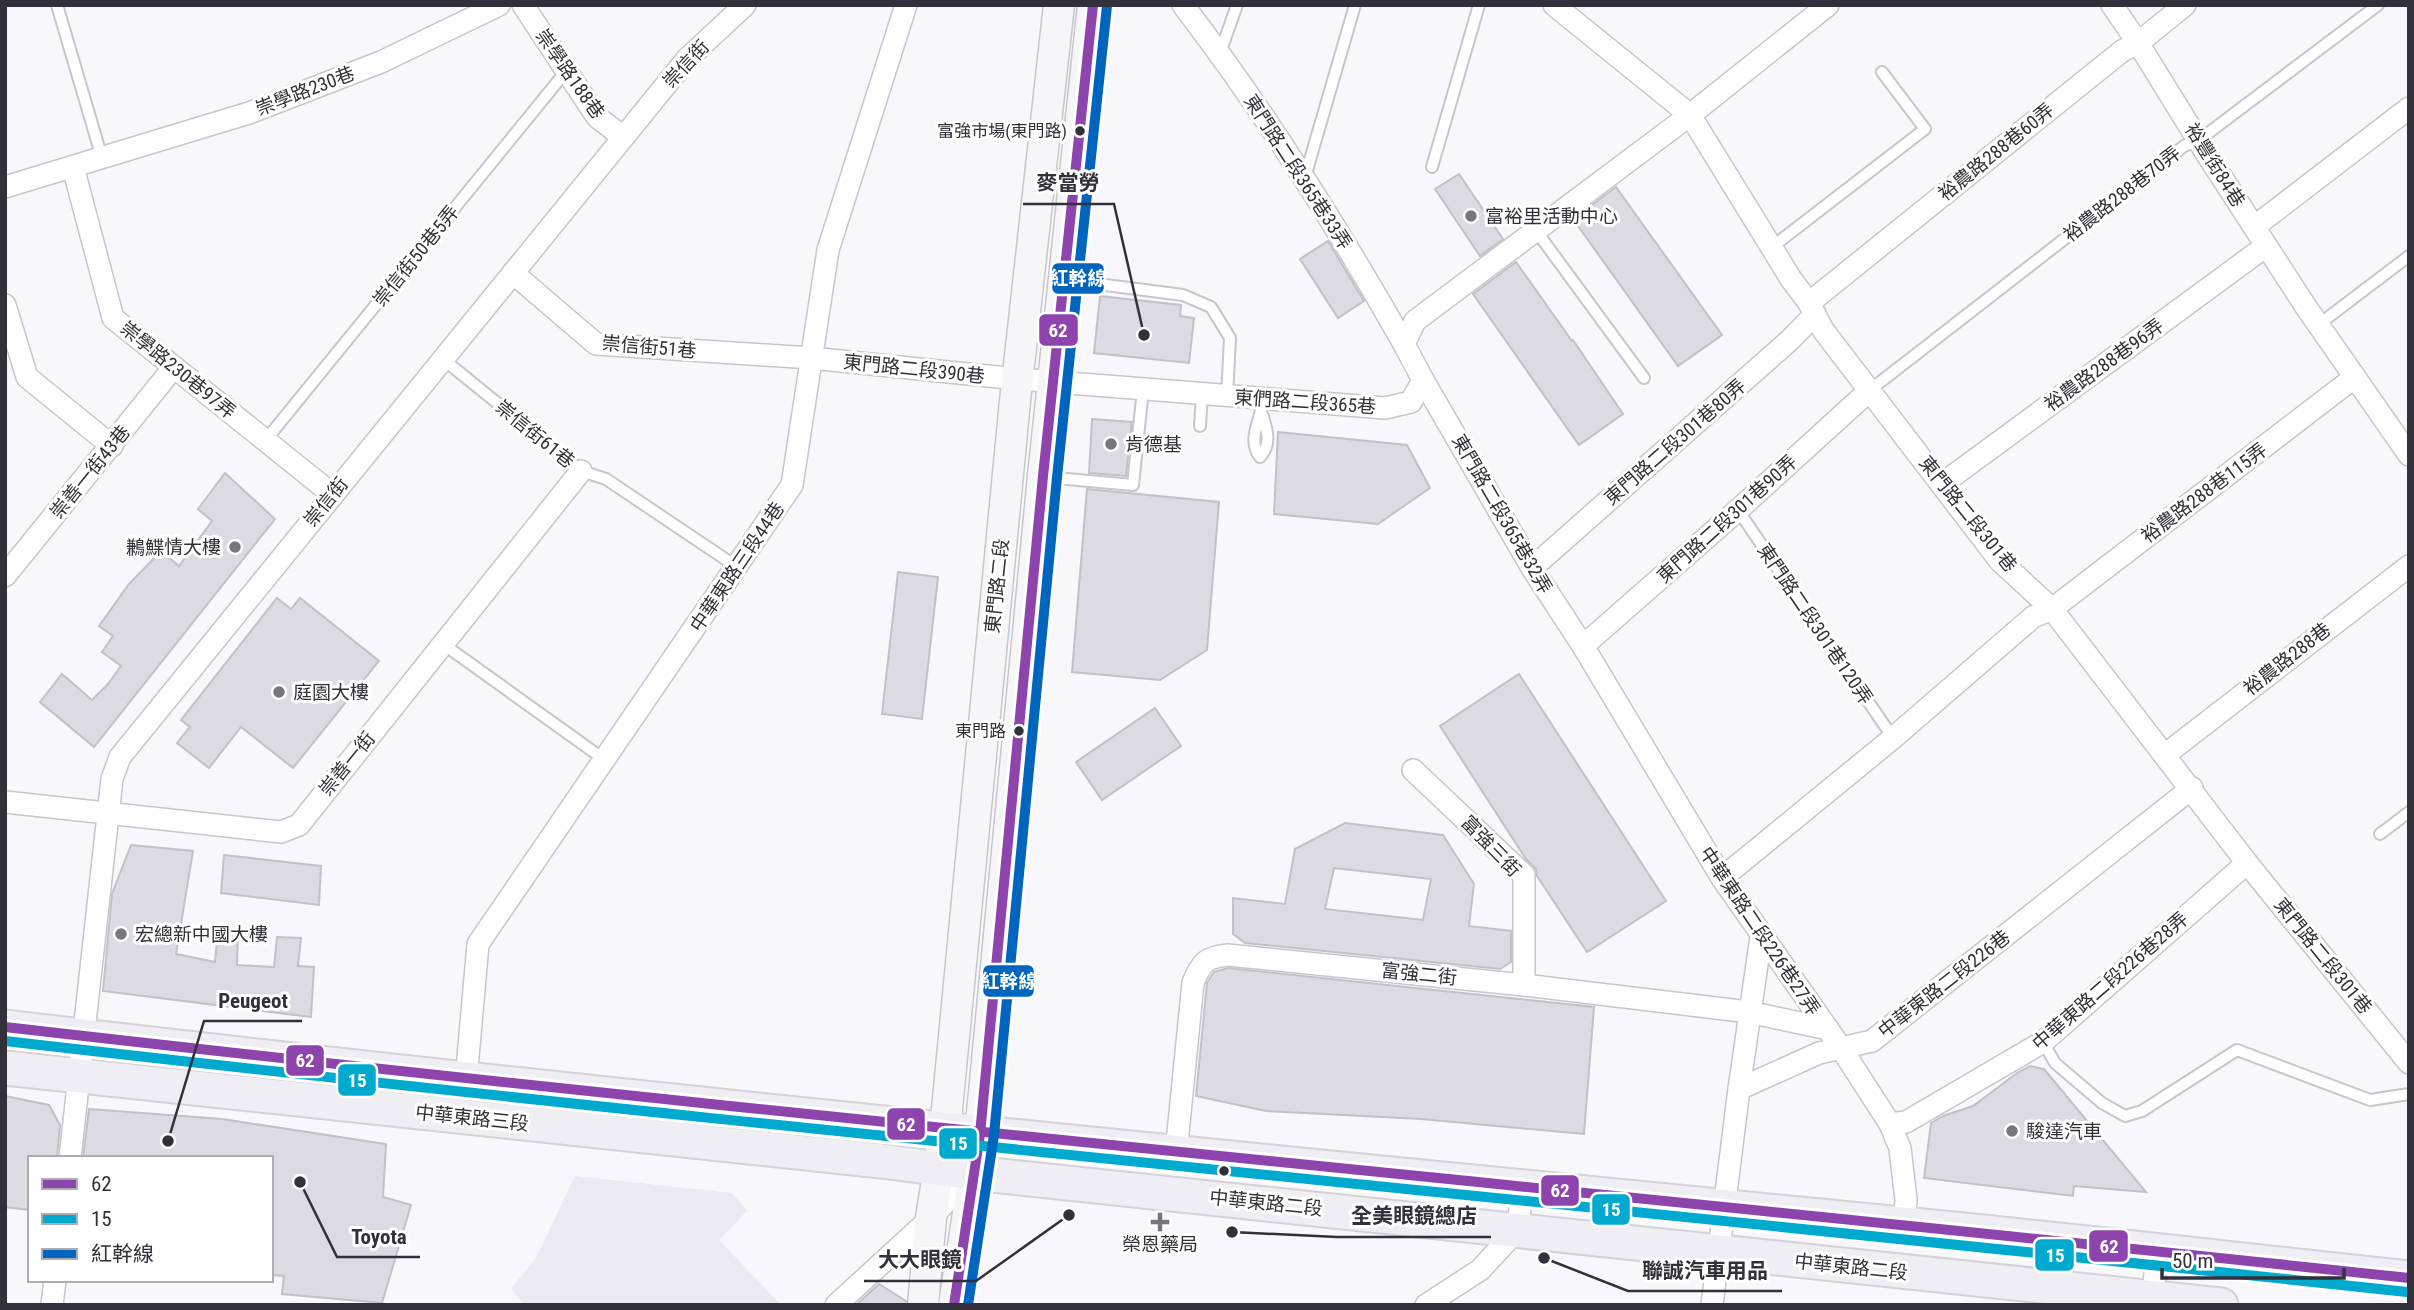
<svg xmlns="http://www.w3.org/2000/svg" width="2414" height="1310" font-family="'Roboto Condensed','Noto Sans TC',sans-serif">
<style>
.built{fill:#ebeaf3}
.building{fill:#dcdae2;stroke:#c2c1c7;stroke-width:2;fill-rule:evenodd}
.lines{fill:none;stroke-linecap:round;stroke-linejoin:round}
.lane-casing{stroke:#c7c6cd;stroke-width:14}
.street-casing{stroke:#c7c6cd;stroke-width:24}
.secondary-casing{stroke:#c7c6cd;stroke-width:33}
.primary-casing{stroke:#d4d2d6;stroke-width:37}
.lane{stroke:#fefefe;stroke-width:10}
.street{stroke:#fefefe;stroke-width:21}
.secondary{stroke:#f6f6f9;stroke-width:30}
.primary{stroke:#f0eef5;stroke-width:33}
.bus-1-casing{stroke:#fff;stroke-width:16}
.bus-2-casing{stroke:#fff;stroke-width:16}
.bus-3-casing{stroke:#fff;stroke-width:16}
.bus-1{stroke:#8e44ad;stroke-width:10}
.bus-2{stroke:#00a9ce;stroke-width:10}
.bus-3{stroke:#0065bd;stroke-width:10}
.bus-dot{fill:#32303b;stroke:#fff;stroke-width:2.5}
.poi-dot{fill:#77767e;stroke:#fff;stroke-width:2.5}
.labels{text-anchor:middle;dominant-baseline:central;stroke-width:6;stroke-linejoin:round;paint-order:stroke}
.bus-label{font-size:17px;fill:#32303b;stroke:#fff;text-anchor:end}
.street-label{font-size:19px;fill:#32303b;stroke:#fff}
.poi-label{font-size:19px;fill:#32303b;stroke:#fff;text-anchor:start}
.leader{fill:none;stroke:#32303b;stroke-width:2.5}
.callout-dot{fill:#32303b;stroke:#fff;stroke-width:2.5}
.callout-label{font-size:21px;text-anchor:middle;font-weight:bold;fill:#32303b;stroke:#fff;stroke-width:6;stroke-linejoin:round;paint-order:stroke}
.line-badge{stroke:#fff;stroke-width:2.5}
.badge-label{font-size:19px;text-anchor:middle;font-weight:bold;fill:#fff}
</style>
<rect width="100%" height="100%" fill="#f8f7fb"/>
<!-- built -->
<polygon class="built" points="575,1176 732,1193 747,1211 719,1240 781,1305 524,1305 511,1289 536,1258"/>
<!-- building -->
<g class="building">
<polygon points="1459,174 1503,239 1480,256 1435,189"/>
<polygon points="1616,187 1722,335 1678,366 1573,219"/>
<polygon points="1328,241 1364,301 1338,318 1300,259"/>
<polygon points="1516,262 1572,341 1573,340 1623,414 1579,445 1473,294"/>
<polygon points="1100,296 1181,305 1180,316 1194,318 1189,363 1094,353"/>
<polygon points="1092,419 1132,422 1126,476 1089,473"/>
<polygon points="1278,432 1407,445 1430,488 1378,524 1274,514"/>
<polygon points="225,473 275,519 94,747 40,702 62,674 92,700 108,684 121,666 102,652 113,636 99,626 129,584 161,551 179,566 212,521 198,509"/>
<polygon points="1087,489 1219,502 1207,650 1160,680 1072,672"/>
<polygon points="898,572 938,577 922,719 882,714"/>
<polygon points="277,598 291,609 300,598 379,661 293,768 241,727 209,768 177,743 190,727 181,720"/>
<polygon points="1519,674 1666,901 1587,952 1537,876 1536,869 1526,859 1440,726"/>
<polygon points="1155,708 1181,746 1102,800 1076,762"/>
<path d="M1345,823l98,12 31,49 -5,42 42,5v31l-11,7 -255,-26 -12,-9v-36l52,6 10,-55zM1334,868l97,11 -8,41 -98,-11z"/>
<polygon points="131,845 193,851 176,954 215,962 218,930 238,931 237,965 274,967 277,937 301,938 298,966 314,967 311,1017 103,991 112,894"/>
<polygon points="224,855 321,866 319,905 221,893"/>
<polygon points="1228,968 1594,1007 1584,1134 1421,1119 1266,1111 1196,1096 1207,983 1214,972"/>
<polygon points="2030,1066 2044,1069 2146,1192 2074,1186 2073,1196 1924,1178 1931,1123 1943,1116 1973,1106 2017,1073"/>
<polygon points="5,1096 49,1105 60,1125 57,1158 30,1158 30,1210 5,1207"/>
<polygon points="89,1109 222,1119 386,1144 383,1197 411,1205 382,1303 282,1294 284,1276 271,1275 271,1158 83,1158"/>
<polygon points="879,1284 906,1301 906,1305 856,1305"/>
</g>
<g class="lines">
<!-- lane casing -->
<g class="lane-casing">
<g id="lane">
<polyline points="57,5 102,158"/>
<polyline points="1220,53 1237,5"/>
<polyline points="1432,167 1479,5"/>
<polyline points="1305,177 1355,5"/>
<polyline points="1537,232 1644,378"/>
<polyline points="1772,247 1925,129 1882,72"/>
<polyline points="1067,280 1183,295 1211,307 1230,338 1227,396"/>
<polyline points="2318,325 2409,256"/>
<polyline points="443,359 581,471 606,479 737,567"/>
<polyline points="1870,390 2184,146 2199,140 2378,5"/>
<path d="M1262,414c5,15 10,30 -2,43 -14,-18 2,-38 3,-58"/>
<polyline points="1200,426 1202,394"/>
<polyline points="265,441 567,70"/>
<polyline points="1045,477 1133,485 1143,389"/>
<polyline points="1738,510 1893,738"/>
<polyline points="443,644 605,760"/>
<polyline points="2380,834 2409,812"/>
<polyline points="2043,1042 2055,1063 2102,1103 2125,1116 2142,1111 2237,1050 2370,1100 2409,1094"/>
</g>
</g>
<!-- street casing -->
<g class="street-casing">
<g id="street">
<polyline points="523,5 597,117 623,137"/>
<path d="M1183,5c82,107 154,221 221,339"/>
<polyline points="1554,5 1690,115 1791,279 1809,303 1823,330 2000,561 2052,609 2247,863 2409,1063"/>
<polyline points="2112,5 2138,43 2206,153 2306,307 2409,455"/>
<polyline points="73,167 113,318 332,494"/>
<polyline points="5,187 249,113 381,62 499,5"/>
<polyline points="2254,227 2409,108"/>
<polyline points="513,273 596,344 811,358 1018,379 1385,408 1411,402 1423,380 1404,344 1415,321 1690,115 1828,5"/>
<polyline points="1809,303 2122,51 2138,43 2185,5"/>
<polyline points="5,305 27,377 112,446"/>
<polyline points="1423,380 1532,568 1583,646 1722,878 1841,1048 1890,1124 1900,1148 1906,1200 1904,1224"/>
<polyline points="1942,484 2266,246"/>
<polyline points="1532,568 1790,340 1815,314"/>
<polyline points="5,576 174,367"/>
<polyline points="1583,646 1738,510 1870,390"/>
<polyline points="2166,754 2409,566"/>
<polyline points="1413,770 1524,875 1524,985"/>
<polyline points="5,802 281,832 299,825 581,471"/>
<polyline points="1722,878 1893,738 2033,617 2052,609 2355,377"/>
<polyline points="466,1080 478,944 792,485 828,250 906,5"/>
<polyline points="1739,1089 1761,937"/>
<polyline points="1890,1124 1906,1122 2043,1042 2247,863"/>
<path d="M1176,1153l17,-170c8,-20 12,-26 35,-28l296,30 225,27 79,17"/>
<polyline points="70,1158 112,779 120,757 687,59 745,5"/>
<polyline points="52,1305 55,1280"/>
<polyline points="836,1305 931,1218 973,1173"/>
<polyline points="1426,1305 1480,1270 1518,1229 1522,1188"/>
<polyline points="1712,1305 1739,1089 1819,1053 1872,1041 2192,788"/>
<polyline points="2152,1305 2157,1251"/>
</g>
</g>
<!-- secondary casing -->
<g class="secondary-casing">
<g id="secondary">
<polyline points="923,1305 931,1218 945,1130 1015,401 1059,5"/>
<polyline points="954,1305 980,1134 1043,476 1093,5"/>
</g>
</g>
<!-- primary casing -->
<g class="primary-casing">
<g id="primary">
<path d="M5,1027c631,74 1264,135 1897,197 169,16 338,36 507,54"/>
<polyline points="5,1068 881,1161 973,1173 2221,1305"/>
</g>
</g>
<!-- lane -->
<use href="#lane" class="lane"/>
<!-- street -->
<use href="#street" class="street"/>
<!-- secondary -->
<use href="#secondary" class="secondary"/>
<!-- primary -->
<use href="#primary" class="primary"/>
<!-- bus-1 casing -->
<g class="bus-1-casing">
<g id="bus-1">
<path d="M5,1027c801,92 1603,165 2404,251"/>
<polyline points="954,1305 980,1134 1043,476 1093,5"/>
</g>
</g>
<!-- bus-2 casing -->
<g class="bus-2-casing">
<path id="bus-2" d="M5,1041c800,92 1602,165 2402,251"/>
</g>
<!-- bus-3 casing -->
<g class="bus-3-casing">
<polyline id="bus-3" points="968,1305 994,1135 1057,477 1107,6"/>
</g>
<!-- bus-1 -->
<use href="#bus-1" class="bus-1"/>
<!-- bus-2 -->
<use href="#bus-2" class="bus-2"/>
<!-- bus-3 -->
<use href="#bus-3" class="bus-3"/>
</g>
<!-- markers -->
<g class="bus-dot">
<circle cx="1080" cy="131" r="6"/>
<circle cx="1019" cy="731" r="6"/>
<circle cx="1224" cy="1171" r="6"/>
</g>
<g class="poi-dot">
<circle cx="1471" cy="216" r="7"/>
<circle cx="1111" cy="444" r="7"/>
<circle cx="235" cy="547" r="7"/>
<circle cx="279" cy="692" r="7"/>
<circle cx="121" cy="934" r="7"/>
<circle cx="2012" cy="1131" r="7"/>
<path d="M1156.5 1211.5h7v7h7v7h-7v7h-7v-7h-7v-7h7z"/>
</g>
<g class="labels">
<!-- bus labels -->
<g class="bus-label">
<text x="1067" y="131">富強市場(東門路)</text>
<text x="1006" y="731">東門路</text>
</g>
<!-- street labels -->
<g class="street-label">
<text transform="translate(686 64) rotate(-47)">崇信街</text>
<text transform="translate(570 74) rotate(55)">崇學路188巷</text>
<text transform="translate(305 91) rotate(-21)">崇學路230巷</text>
<text transform="translate(1996 152) rotate(-39)">裕農路288巷60弄</text>
<text transform="translate(2215 165) rotate(58)">裕豐街84巷</text>
<text transform="translate(1298 172) rotate(57)">東門路二段365巷33弄</text>
<text transform="translate(2122 194) rotate(-38)">裕農路288巷70弄</text>
<text transform="translate(416 256) rotate(-51)">崇信街50巷5弄</text>
<text transform="translate(649 347) rotate(5)">崇信街51巷</text>
<text transform="translate(2104 365) rotate(-36)">裕農路288巷96弄</text>
<text transform="translate(914 369) rotate(6)">東門路二段390巷</text>
<text transform="translate(178 370) rotate(39)">崇學路230巷97弄</text>
<text transform="translate(1305 402) rotate(4)">東們路二段365巷</text>
<text transform="translate(535 434) rotate(39)">崇信街61巷</text>
<text transform="translate(1675 442) rotate(-41)">東門路二段301巷80弄</text>
<text transform="translate(90 472) rotate(-51)">崇善一街43巷</text>
<text transform="translate(2204 493) rotate(-37)">裕農路288巷115弄</text>
<text transform="translate(326 502) rotate(-51)">崇信街</text>
<text transform="translate(1502 514) rotate(60)">東門路二段365巷32弄</text>
<text transform="translate(1968 514) rotate(51)">東門路二段301巷</text>
<text transform="translate(1727 519) rotate(-42)">東門路二段301巷90弄</text>
<text transform="translate(737 567) rotate(-56)">中華東路三段44巷</text>
<text transform="translate(997 586) rotate(-84)">東門路二段</text>
<text transform="translate(1815 624) rotate(56)">東門路二段301巷120弄</text>
<text transform="translate(2287 659) rotate(-38)">裕農路288巷</text>
<text transform="translate(347 764) rotate(-51)">崇善一街</text>
<text transform="translate(1491 846) rotate(46)">富強三街</text>
<text transform="translate(1760 931) rotate(56)">中華東路二段226巷27弄</text>
<text transform="translate(2323 956) rotate(51)">東門路二段301巷</text>
<text transform="translate(1419 974) rotate(6)">富強二街</text>
<text transform="translate(2110 981) rotate(-41)">中華東路二段226巷28弄</text>
<text transform="translate(1944 984) rotate(-38)">中華東路二段226巷</text>
<text transform="translate(472 1118) rotate(6)">中華東路三段</text>
<text transform="translate(1266 1203) rotate(6)">中華東路二段</text>
<text transform="translate(1851 1267) rotate(6)">中華東路二段</text>
</g>
<!-- poi labels -->
<g class="poi-label">
<text x="1485" y="216">富裕里活動中心</text>
<text x="1125" y="444">肯德基</text>
<text x="221" y="547" text-anchor="end">鶼鰈情大樓</text>
<text x="293" y="692">庭園大樓</text>
<text x="135" y="934">宏總新中國大樓</text>
<text x="2026" y="1131">駿達汽車</text>
<text x="1160" y="1244" text-anchor="middle">榮恩藥局</text>
</g>
</g>
<!-- callouts -->
<path class="leader" d="M1144 335L1114 204H1023M168 1141L204 1021H302M1232 1232L1337 1237H1491M300 1182L337 1257H420M1069 1215L976 1281H864M1544 1258L1628 1291H1782"/>
<g class="callout-dot">
<circle cx="1144" cy="335" r="7"/>
<circle cx="168" cy="1141" r="7"/>
<circle cx="1232" cy="1232" r="7"/>
<circle cx="300" cy="1182" r="7"/>
<circle cx="1069" cy="1215" r="7"/>
<circle cx="1544" cy="1258" r="7"/>
</g>
<g class="callout-label">
<text x="1068" y="190">麥當勞</text>
<text x="253" y="1008">Peugeot</text>
<text x="1414" y="1223">全美眼鏡總店</text>
<text x="379" y="1244">Toyota</text>
<text x="920" y="1267">大大眼鏡</text>
<text x="1705" y="1278">聯誠汽車用品</text>
</g>
<g class="line-badge">
<rect x="1051" y="262" width="54" height="33" rx="7" fill="#0065bd"/>
<rect x="1038" y="313" width="41" height="34" rx="7" fill="#8e44ad"/>
<rect x="982" y="964" width="53" height="34" rx="7" fill="#0065bd"/>
<rect x="285" y="1044" width="40" height="33" rx="7" fill="#8e44ad"/>
<rect x="337" y="1063" width="40" height="34" rx="7" fill="#00a9ce"/>
<rect x="886" y="1107" width="40" height="34" rx="7" fill="#8e44ad"/>
<rect x="938" y="1127" width="40" height="33" rx="7" fill="#00a9ce"/>
<rect x="1540" y="1174" width="40" height="33" rx="7" fill="#8e44ad"/>
<rect x="1591" y="1193" width="40" height="33" rx="7" fill="#00a9ce"/>
<rect x="2088" y="1229" width="41" height="34" rx="7" fill="#8e44ad"/>
<rect x="2034" y="1238" width="41" height="34" rx="7" fill="#00a9ce"/>
</g>
<g class="badge-label">
<text x="1078" y="285">紅幹線</text>
<text x="1058" y="337">62</text>
<text x="1009" y="988">紅幹線</text>
<text x="305" y="1067">62</text>
<text x="357" y="1087">15</text>
<text x="906" y="1131">62</text>
<text x="958" y="1150">15</text>
<text x="1560" y="1197">62</text>
<text x="1611" y="1216">15</text>
<text x="2109" y="1253">62</text>
<text x="2055" y="1262">15</text>
</g>
<!-- border -->
<rect width="2414" height="1310" fill="none" stroke="#32303b" stroke-width="14"/>
<!-- legend -->
<rect x="28" y="1156" width="245" height="126" fill="#ffffff" stroke="#adacb1" stroke-width="2"/>
<rect x="42" y="1179" width="35" height="10" fill="#8e44ad" stroke="#adacb1" stroke-width="2"/>
<text x="91" y="1191" font-size="21" fill="#32303b">62</text>
<rect x="42" y="1214" width="35" height="10" fill="#00a9ce" stroke="#adacb1" stroke-width="2"/>
<text x="91" y="1226" font-size="21" fill="#32303b">15</text>
<rect x="42" y="1249" width="35" height="10" fill="#0065bd" stroke="#adacb1" stroke-width="2"/>
<text x="91" y="1261" font-size="21" fill="#32303b">紅幹線</text>
<!-- scale -->
<path d="M2162 1268v10h182v-10" fill="none" stroke="#32303b" stroke-width="3.5"/>
<text x="2172" y="1268" font-size="21" fill="#32303b" stroke="#ffffff" stroke-width="5" paint-order="stroke">50 m</text>
</svg>
